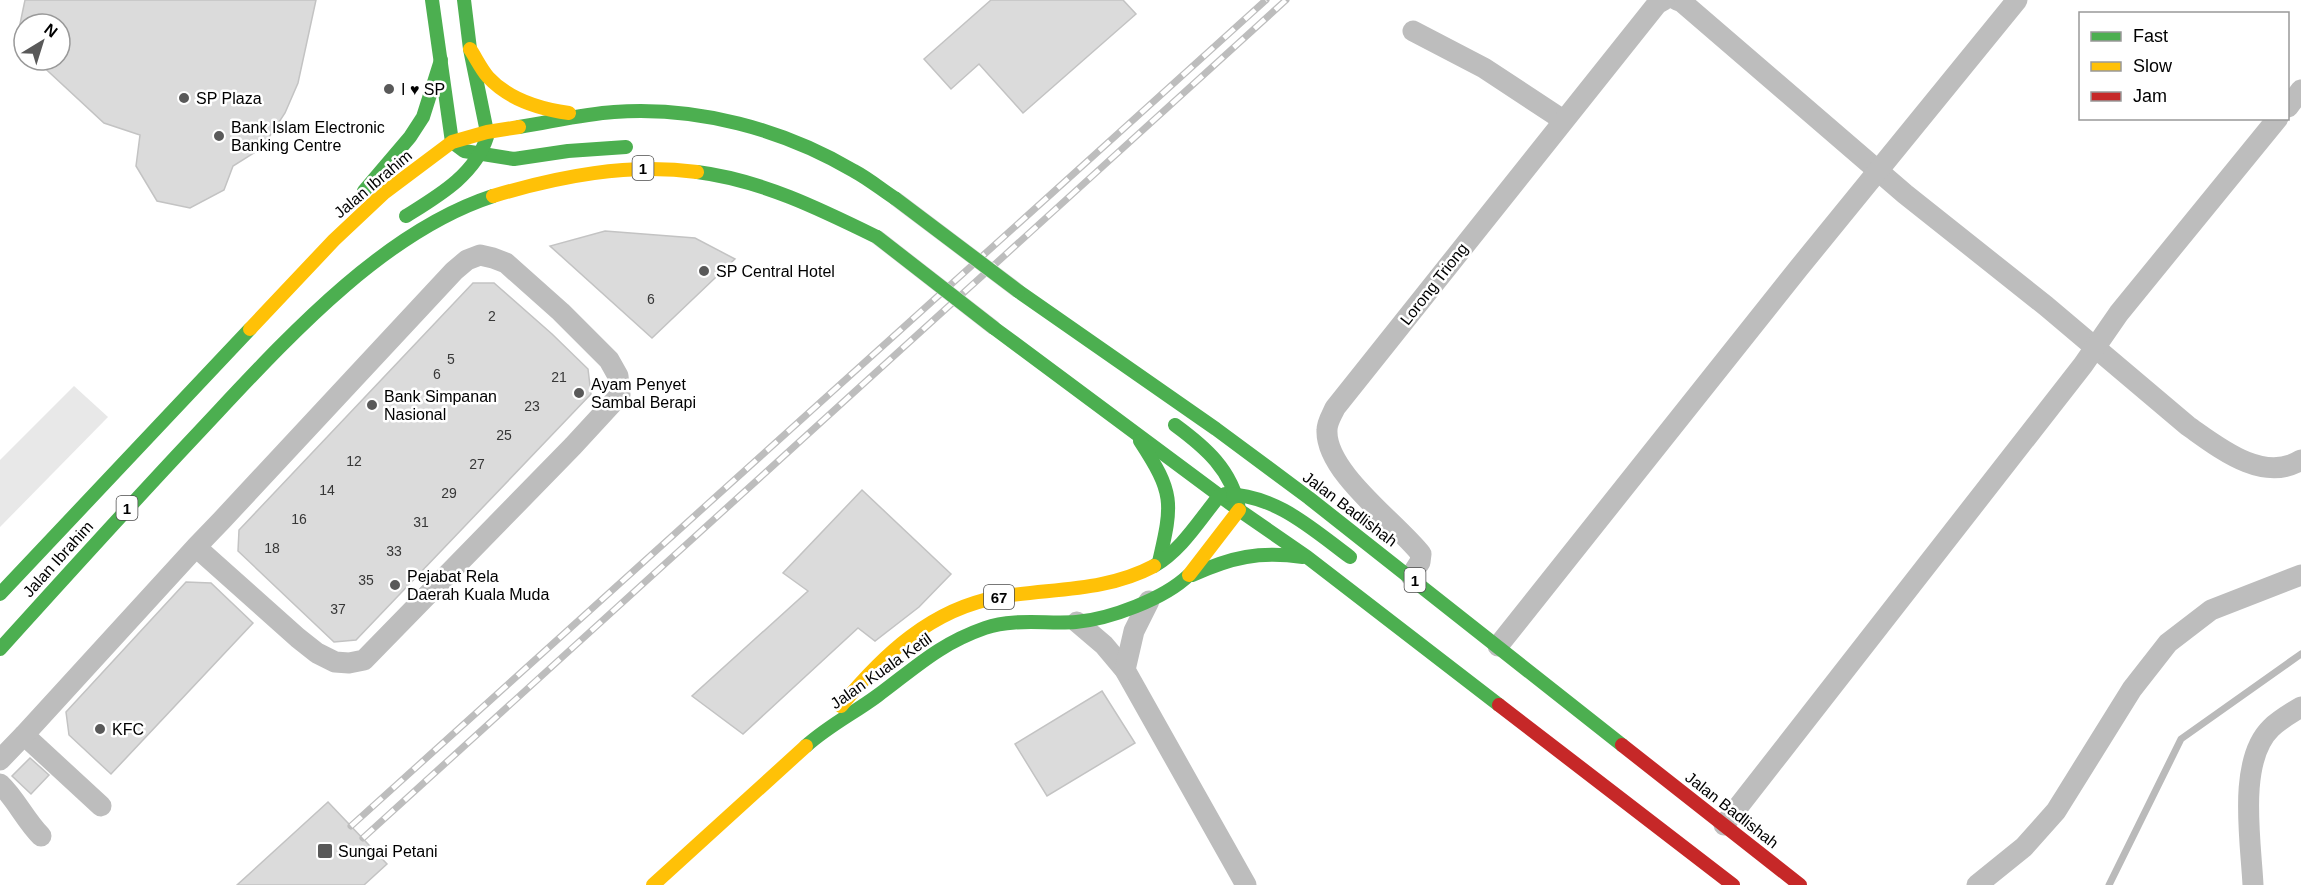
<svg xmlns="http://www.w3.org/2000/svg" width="2301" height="885" font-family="Arial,sans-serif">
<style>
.green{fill:#e8e8e8}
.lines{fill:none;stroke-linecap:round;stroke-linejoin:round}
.stream{stroke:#bababa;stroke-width:7}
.building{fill:#dbdbdb;stroke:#c3c3c3;stroke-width:1.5}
.street{stroke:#bdbdbd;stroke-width:21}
.fast{stroke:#4caf50;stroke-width:14}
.slow{stroke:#ffc107;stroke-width:14}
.jam{stroke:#c62828;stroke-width:14}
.rail-casing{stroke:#bdbdbd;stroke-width:7}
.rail{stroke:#fff;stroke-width:4.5;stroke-dasharray:14;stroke-linecap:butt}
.fast-bridge-casing{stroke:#dbdbdb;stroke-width:15;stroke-linecap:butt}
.fast-bridge{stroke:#4caf50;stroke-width:14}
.poi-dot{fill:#595959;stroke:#fff;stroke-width:2}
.labels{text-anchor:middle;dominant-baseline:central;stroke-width:5;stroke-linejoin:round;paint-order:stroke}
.number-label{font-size:14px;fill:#373737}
.shield{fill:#fff;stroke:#4c4c4c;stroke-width:1.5}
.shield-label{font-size:15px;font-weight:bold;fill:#000}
.poi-label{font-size:16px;fill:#000;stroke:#fff;text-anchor:start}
.street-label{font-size:16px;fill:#000;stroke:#fff}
</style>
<rect width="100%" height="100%" fill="#fff"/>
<!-- green -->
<polygon class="green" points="74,386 108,417 0,527 0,460"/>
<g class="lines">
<!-- stream -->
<polyline class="stream" points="2109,885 2181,739 2301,654"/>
</g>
<!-- building -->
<g class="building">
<polygon points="25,0 316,0 298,83 285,113 262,148 233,166 224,190 190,208 157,201 136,166 140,135 104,123 36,60 60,60 60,24 20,24"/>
<polygon points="991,0 1123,0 1136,14 1023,113 979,64 951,89 924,59"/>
<polygon points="605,231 695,238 735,259 652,338 550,246"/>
<polygon points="473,283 494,283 552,334 588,369 591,394 356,640 334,642 238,551 239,530"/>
<polygon points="862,490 951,574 919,607 875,641 858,628 743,734 692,696 808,591 783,573"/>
<polygon points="186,582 211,583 253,623 111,774 69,735 66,712"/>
<polygon points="1102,691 1135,743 1047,796 1015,744"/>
<polygon points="30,758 49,775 31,794 12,776"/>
<polygon points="328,802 387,864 364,885 237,885"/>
</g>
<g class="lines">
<!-- street -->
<g class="street">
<path d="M1677,0l5,2 223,192 141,112 142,120c30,21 75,58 113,34"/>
<polyline points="1413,31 1484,68 1563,120"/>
<polyline points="2288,107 2301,90"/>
<path d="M1411,576l9,-14 1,-8c-24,-31 -96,-82 -94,-124 0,-8 5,-15 8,-22l322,-404 7,-4"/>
<polyline points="1077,622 1104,645 1125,670 1246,885"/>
<polyline points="1498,646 1798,269 2017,0"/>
<polyline points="1125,670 1134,631 1149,601"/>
<polyline points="24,735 101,806"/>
<polyline points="0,760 24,735 196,547 222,520 454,271 467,260 480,255 493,258 506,263 561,312 609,360 618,376 620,395 573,446 364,660 349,663 335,662 317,653 298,638 196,547"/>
<path d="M0,784c16,15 25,36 41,52"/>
<polyline points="1724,825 2083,365 2119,313 2278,118"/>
<polyline points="1977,885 2024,847 2056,811 2132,689 2168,643 2211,610 2301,575"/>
<path d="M2253,885c-2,-43 -16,-124 18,-157 8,-8 20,-15 30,-21"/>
</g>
<!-- fast -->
<g class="fast">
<polyline points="432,0 452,142"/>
<polyline points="464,0 470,49 487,132"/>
<path d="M519,127c32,-5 64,-13 95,-15 83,-6 169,17 240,59 15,8 28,19 42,28"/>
<polyline points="452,142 464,151 514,159 568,151 626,147"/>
<path d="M697,172c64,8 123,37 180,65"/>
<polyline points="364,191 410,137 423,117 441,60"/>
<path d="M406,216c32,-20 69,-41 81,-79"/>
<polyline points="1018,291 1216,429 1309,498 1622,745"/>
<polyline points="994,328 1239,510 1307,557 1499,705"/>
<path d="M1175,425c30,22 57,45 64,84"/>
<path d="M1140,441c34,52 33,61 19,121"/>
<path d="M1225,494c51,1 86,34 125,63"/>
<path d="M1154,566c28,-16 46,-47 66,-71"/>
<path d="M1192,575c40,-18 67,-24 111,-18"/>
<polyline points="0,594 250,329"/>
<path d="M0,649c66,-73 132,-146 199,-217 81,-86 180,-199 294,-236"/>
<path d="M806,746c22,-20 48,-33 71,-50 38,-28 62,-52 108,-68 29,-10 61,-4 91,-6 34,-3 88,-23 113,-47"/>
</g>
<!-- slow -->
<g class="slow">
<path d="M470,49c6,9 11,20 18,28 21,23 52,32 81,36"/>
<path d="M493,196c67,-20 134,-33 204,-24"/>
<polyline points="250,329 334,240 384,193 452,142 487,132 519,127"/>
<polyline points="1189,575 1239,510"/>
<path d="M841,706c42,-51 90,-97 158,-109 53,-9 106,-5 155,-31"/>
<polyline points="653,885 806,746"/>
</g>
<!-- jam -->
<g class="jam">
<polyline points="1499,705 1733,885"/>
<polyline points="1622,745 1800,885"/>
</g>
<!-- rail casing -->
<g class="rail-casing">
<g id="rail">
<polyline points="351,826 1266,0"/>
<polyline points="363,838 1286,0"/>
</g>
</g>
<!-- rail -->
<use href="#rail" class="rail"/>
<!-- fast-bridge casing -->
<g class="fast-bridge-casing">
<g id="fast-bridge">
<polyline points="896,199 1018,291"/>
<polyline points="877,237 994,328"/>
</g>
</g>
<!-- fast-bridge -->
<use href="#fast-bridge" class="fast-bridge"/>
</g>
<!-- markers -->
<g class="poi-dot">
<circle cx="389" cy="89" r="6"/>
<circle cx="184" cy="98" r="6"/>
<circle cx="219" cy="136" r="6"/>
<circle cx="704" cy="271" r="6"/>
<circle cx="579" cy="393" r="6"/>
<circle cx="372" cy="405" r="6"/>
<circle cx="395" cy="585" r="6"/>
<circle cx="100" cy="729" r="6"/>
<rect x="317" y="843" width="16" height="16" rx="3"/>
</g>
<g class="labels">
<!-- number labels -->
<g class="number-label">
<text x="651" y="299">6</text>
<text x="492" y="316">2</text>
<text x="451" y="359">5</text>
<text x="437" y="374">6</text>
<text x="559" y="377">21</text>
<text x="532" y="406">23</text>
<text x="504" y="435">25</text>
<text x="354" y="461">12</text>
<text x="477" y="464">27</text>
<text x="327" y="490">14</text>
<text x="449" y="493">29</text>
<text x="299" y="519">16</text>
<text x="421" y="522">31</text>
<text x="272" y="548">18</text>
<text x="394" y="551">33</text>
<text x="366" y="580">35</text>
<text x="338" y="609">37</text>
</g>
<!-- shield labels -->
<g class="shield">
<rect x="632.5" y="156" width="21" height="24" rx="4.5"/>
<rect x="116.5" y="496" width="21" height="24" rx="4.5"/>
<rect x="1404.5" y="568" width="21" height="24" rx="4.5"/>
<rect x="984" y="585" width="30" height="24" rx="4.5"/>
</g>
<g class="shield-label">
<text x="643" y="168">1</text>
<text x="127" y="508">1</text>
<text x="1415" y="580">1</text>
<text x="999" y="597">67</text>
</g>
<!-- poi labels -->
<g class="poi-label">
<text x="401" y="89">I ♥ SP</text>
<text x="196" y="98">SP Plaza</text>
<text x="231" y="127">Bank Islam Electronic<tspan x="231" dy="18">Banking Centre</tspan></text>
<text x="716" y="271">SP Central Hotel</text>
<text x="591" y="384">Ayam Penyet<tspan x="591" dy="18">Sambal Berapi</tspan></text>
<text x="384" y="396">Bank Simpanan<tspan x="384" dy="18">Nasional</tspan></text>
<text x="407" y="576">Pejabat Rela<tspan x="407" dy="18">Daerah Kuala Muda</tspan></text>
<text x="112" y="729">KFC</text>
<text x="338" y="851">Sungai Petani</text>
</g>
<!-- street labels -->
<g class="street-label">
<text transform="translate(373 184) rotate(-40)">Jalan Ibrahim</text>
<text transform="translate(1434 284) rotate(-52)">Lorong Triong</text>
<text transform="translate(1350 509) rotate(37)">Jalan Badlishah</text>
<text transform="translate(58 559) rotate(-48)">Jalan Ibrahim</text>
<text transform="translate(881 671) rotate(-35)">Jalan Kuala Ketil</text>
<text transform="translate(1732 810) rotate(38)">Jalan Badlishah</text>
</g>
</g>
<!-- legend -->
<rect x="2079" y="12" width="210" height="108" fill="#ffffff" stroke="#999999" stroke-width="1.5"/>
<rect x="2091" y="32" width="30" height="9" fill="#4caf50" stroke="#999999" stroke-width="1.5"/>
<text x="2133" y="42" font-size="18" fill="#000000">Fast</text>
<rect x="2091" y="62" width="30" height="9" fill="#ffc107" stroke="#999999" stroke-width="1.5"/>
<text x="2133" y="72" font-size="18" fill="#000000">Slow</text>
<rect x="2091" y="92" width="30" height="9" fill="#c62828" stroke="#999999" stroke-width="1.5"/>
<text x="2133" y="102" font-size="18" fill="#000000">Jam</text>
<!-- north arrow -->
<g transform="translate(42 42) rotate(38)"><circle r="28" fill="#ffffff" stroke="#999999" stroke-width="1.5"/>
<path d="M0-4.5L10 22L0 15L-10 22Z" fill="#595959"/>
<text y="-9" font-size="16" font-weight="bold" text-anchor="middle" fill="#000000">N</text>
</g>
</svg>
